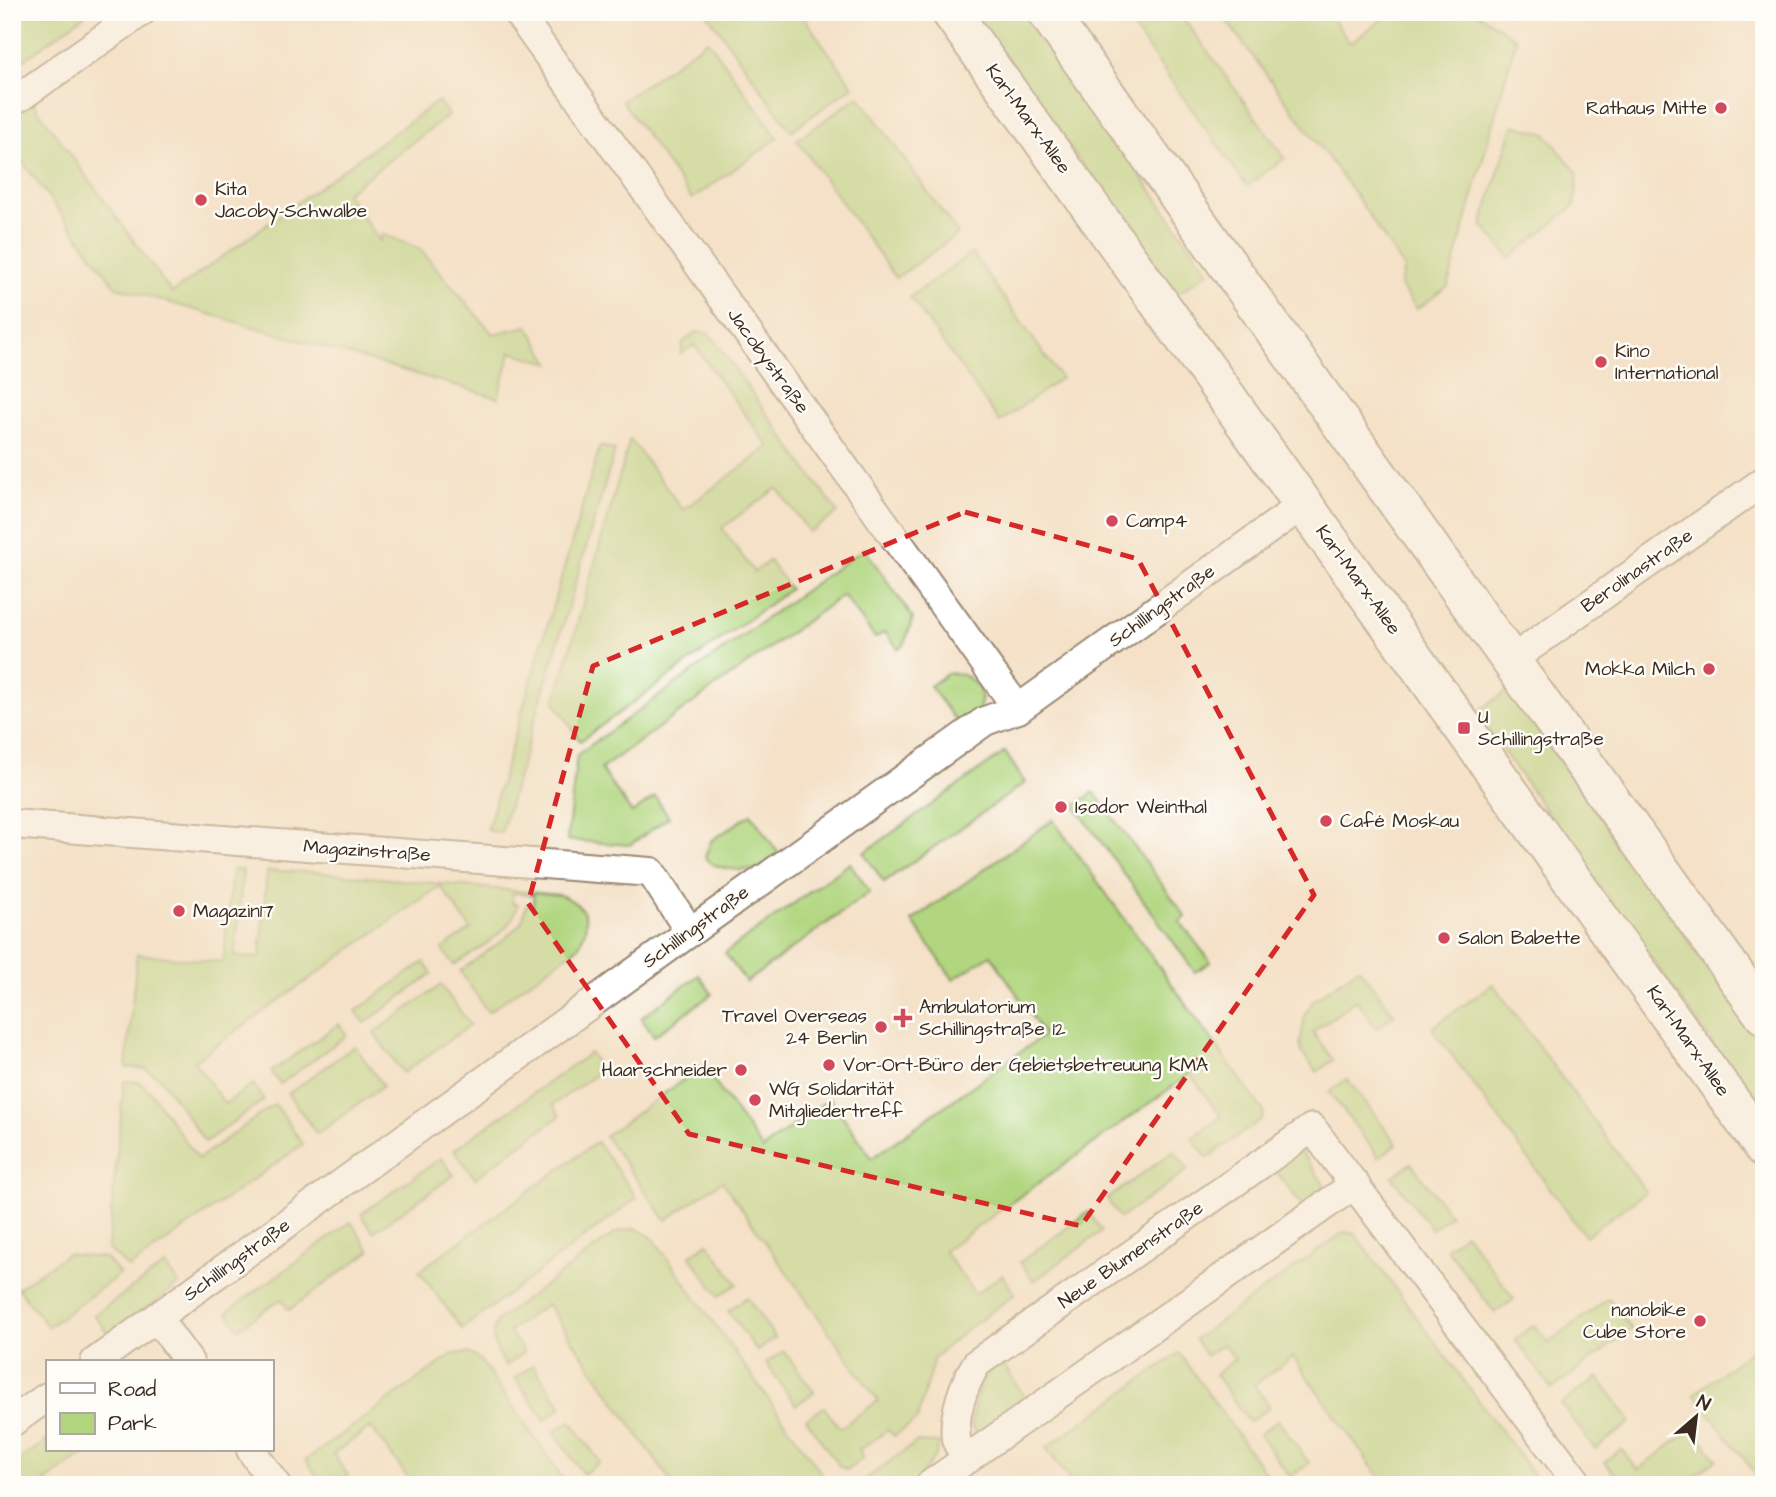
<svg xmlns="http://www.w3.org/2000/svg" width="1776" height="1497" font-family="'Architects Daughter',sans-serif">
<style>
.green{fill:#b1d67f;stroke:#76804e;stroke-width:2}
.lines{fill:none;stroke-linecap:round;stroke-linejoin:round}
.street-casing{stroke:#988672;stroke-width:32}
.primary-casing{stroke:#988672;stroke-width:42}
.street{stroke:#fff;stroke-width:28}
.primary{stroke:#fff;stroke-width:38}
.marked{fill:none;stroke:#d62828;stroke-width:5;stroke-dasharray:14 9;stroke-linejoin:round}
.poi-dot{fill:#d1495b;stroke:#fdfcf7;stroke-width:2.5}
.labels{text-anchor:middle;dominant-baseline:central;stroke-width:5;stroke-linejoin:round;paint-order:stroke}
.poi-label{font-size:19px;fill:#3b2a1e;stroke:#fdfcf7;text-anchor:start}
.street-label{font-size:19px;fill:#3b2a1e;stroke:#fdfcf7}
</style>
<rect width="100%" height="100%" fill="#fdfcf7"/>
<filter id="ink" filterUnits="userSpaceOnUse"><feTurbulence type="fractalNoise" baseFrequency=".0143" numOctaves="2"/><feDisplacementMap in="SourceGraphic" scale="14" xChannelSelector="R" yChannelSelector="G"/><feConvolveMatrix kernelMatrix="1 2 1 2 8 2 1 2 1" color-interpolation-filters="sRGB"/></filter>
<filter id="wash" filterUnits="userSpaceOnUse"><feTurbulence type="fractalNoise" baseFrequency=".00686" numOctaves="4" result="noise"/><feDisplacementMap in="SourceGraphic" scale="28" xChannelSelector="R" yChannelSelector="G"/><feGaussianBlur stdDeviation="1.57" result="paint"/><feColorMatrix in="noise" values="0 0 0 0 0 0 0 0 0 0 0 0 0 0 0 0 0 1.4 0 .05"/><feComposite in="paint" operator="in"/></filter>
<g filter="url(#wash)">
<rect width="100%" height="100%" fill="#f4e1c7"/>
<!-- green -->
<g class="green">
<polygon points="12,12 89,12 13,68"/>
<polygon points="706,12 800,12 853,86 791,131"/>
<polygon points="973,12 1025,12 1209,272 1175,295"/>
<polygon points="1156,12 1179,12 1285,158 1247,186 1134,29"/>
<polygon points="1220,12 1328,12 1350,43 1392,12 1476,12 1516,39 1448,286 1417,309 1400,286 1404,268 1352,190"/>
<polygon points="708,40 778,138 692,199 622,101"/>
<polygon points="859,96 958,234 896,278 797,140"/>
<polygon points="30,99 172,293 438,101 449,115 346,193 380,241 383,234 420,249 493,334 528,326 550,363 511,352 498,398 116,287 12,148 13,114"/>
<polygon points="1513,125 1546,134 1578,174 1575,205 1510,258 1482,225"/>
<polygon points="972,253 1061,378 1000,422 910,297"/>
<polygon points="697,332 709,333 838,513 809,532 777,488 722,528 754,572 769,561 790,589 580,741 555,702 630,439 683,510 769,447 694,345 681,354 683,342"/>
<polygon points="600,446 615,450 501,833 487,830"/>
<polygon points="864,548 913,618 904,645 898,649 885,632 875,638 843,595 601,769 632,813 655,797 669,817 630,845 567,840 577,755"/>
<path d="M954,673c17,2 35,19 24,37 -5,7 -13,11 -19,15l-29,-39 17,-12z"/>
<polygon points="1509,690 1764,1046 1764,1116 1476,713"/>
<polygon points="1005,752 1025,783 884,882 864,853"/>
<polygon points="1094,792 1186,917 1180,922 1211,962 1195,972 1075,806"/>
<path d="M751,814l28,40c-6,4 -15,13 -23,15 -14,2 -44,1 -51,-12l6,-16z"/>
<polygon points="1053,820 1264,1112 1262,1119 1207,1158 1192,1138 1221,1117 1190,1074 944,1251 975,1294 1002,1275 1015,1294 961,1334 934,1358 917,1420 894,1436 888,1430 859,1450 863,1458 847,1470 839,1466 806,1419 824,1407 840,1428 878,1401 722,1181 666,1220 605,1136 703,1066 763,1150 770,1143 830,1098 872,1158 1044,1035 991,955 953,979 912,921"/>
<polygon points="850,863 870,892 746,982 725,953"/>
<path d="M232,870h11l-8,86 25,2 7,-87 49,1 244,23c28,11 32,26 18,52l-90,65 -28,-41 43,-31 19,-18 4,-17 7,1 1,-11 -21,-2 -1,11h6c-6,29 -41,45 -64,61l-12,-16 29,-20 -31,-43 -246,175 31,43 28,-20 11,16 -59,42 -44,-63 -16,-10 -19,-2 11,-113 86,8z"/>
<polygon points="424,962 432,974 365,1023 356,1011"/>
<polygon points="1359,968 1394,1014 1377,1028 1356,1000 1313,1032 1333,1060 1317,1072 1302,1053 1300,1044 1305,1014 1314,1000"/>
<polygon points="699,975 712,994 654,1036 641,1018"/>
<polygon points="1493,984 1646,1192 1585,1236 1432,1028"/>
<polygon points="441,985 470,1025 403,1073 374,1033"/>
<polygon points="339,1024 347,1035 280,1084 271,1072"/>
<polygon points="355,1046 383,1086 317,1134 288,1094"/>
<polygon points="590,1053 602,1070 553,1105 560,1116 475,1178 454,1150"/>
<polygon points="1347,1079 1397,1144 1379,1157 1329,1092"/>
<polygon points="124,1081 139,1082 150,1091 198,1159 275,1104 303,1144 129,1268 108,1249"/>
<polygon points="597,1142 637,1198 462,1329 419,1271"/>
<polygon points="1299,1149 1328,1190 1303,1207 1273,1167"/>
<polygon points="1174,1151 1188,1170 1120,1218 1107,1199"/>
<polygon points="441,1158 454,1175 373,1232 361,1214"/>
<polygon points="1411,1163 1450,1215 1432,1229 1392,1177"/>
<polygon points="1089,1212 1102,1231 1034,1281 1020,1262"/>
<polygon points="351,1222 370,1251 289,1310 281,1299 239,1328 227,1312"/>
<path d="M636,1228l17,10 177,247h-157l-126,-181 -38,27 15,21 -18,14c-10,-16 -19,-28 -8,-46l119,-88z"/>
<polygon points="1344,1232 1355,1234 1541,1485 1385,1485 1293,1357 1254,1385 1270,1407 1249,1422 1215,1374 1235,1359 1223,1344 1206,1356 1195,1339"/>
<polygon points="1465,1233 1514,1299 1495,1313 1446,1248"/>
<polygon points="708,1243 737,1284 719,1296 690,1256"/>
<polygon points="67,1254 105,1258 120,1274 48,1327 18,1288"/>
<polygon points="165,1265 179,1284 110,1336 94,1315"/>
<polygon points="747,1297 775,1338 757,1351 728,1311"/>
<polygon points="1609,1298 1632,1329 1552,1389 1515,1339 1534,1325 1548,1343"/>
<polygon points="1757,1346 1764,1354 1764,1485 1694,1394"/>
<polygon points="784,1351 814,1392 796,1405 766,1363"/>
<polygon points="469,1353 481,1361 567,1485 413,1485 371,1427 333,1454 348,1475 335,1485 323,1485 306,1460 453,1354"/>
<polygon points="1179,1353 1274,1485 1124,1485 1121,1481 1115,1485 1073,1485 1046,1448"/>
<path d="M1000,1360l29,43 -49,33 -9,-9c4,-29 6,-47 29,-67z"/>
<polygon points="533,1365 562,1407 545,1420 515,1378"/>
<polygon points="1598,1377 1631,1422 1595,1449 1561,1404"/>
<polygon points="1278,1420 1309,1463 1290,1477 1259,1434"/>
<polygon points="571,1421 600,1462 583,1474 554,1432"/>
<polygon points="1693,1428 1717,1459 1683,1485 1623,1485 1605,1462 1621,1449 1638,1470"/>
<polygon points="47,1440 47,1450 89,1450 41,1485 12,1485 12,1466"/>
<polygon points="917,1442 939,1443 936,1455 913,1485 857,1485"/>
</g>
</g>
<g filter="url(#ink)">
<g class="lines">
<!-- street casing -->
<g class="street-casing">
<g id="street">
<polyline points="517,12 1018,709"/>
<polyline points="12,97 20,97 141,12"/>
<polyline points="1510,661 1764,481"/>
<polyline points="12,824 651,872 690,932"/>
<polyline points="157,1318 189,1362"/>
<polyline points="95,1362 690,932 985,721 1018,709 1304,504"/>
<polyline points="12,1422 47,1397"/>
<polyline points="251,1450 276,1485"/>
<path d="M968,1459c-4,-6 -11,-14 -12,-20 -3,-24 8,-56 21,-76l335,-235 267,357"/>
<polyline points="930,1485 1355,1184"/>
</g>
</g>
<!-- primary casing -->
<g class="primary-casing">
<g id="primary">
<polyline points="951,12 1764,1148"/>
<polyline points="1047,12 1764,1015"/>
</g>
</g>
<!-- street -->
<use href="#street" class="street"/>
<!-- primary -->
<use href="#primary" class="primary"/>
</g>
</g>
<!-- marked area -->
<path d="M0 0H1776V1497H0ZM965,512l173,47 176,336 -233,331 -392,-92 -161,-231 65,-237z" fill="#f4e1c7" fill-opacity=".55" fill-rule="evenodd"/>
<path class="marked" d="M965,512l173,47 176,336 -233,331 -392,-92 -161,-231 65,-237z"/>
<!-- markers -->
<g class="poi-dot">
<circle cx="1721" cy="108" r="7"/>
<circle cx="201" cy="200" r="7"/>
<circle cx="1601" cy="362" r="7"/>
<circle cx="1112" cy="521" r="7"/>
<circle cx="1709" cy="669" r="7"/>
<rect x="1457" y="721" width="14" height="14" rx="3.5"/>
<circle cx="1061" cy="807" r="7"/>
<circle cx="1326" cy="821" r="7"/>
<circle cx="179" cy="911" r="7"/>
<circle cx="1444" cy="938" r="7"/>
<path d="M899.5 1007.5h7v7h7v7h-7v7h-7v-7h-7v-7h7z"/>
<circle cx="881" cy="1027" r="7"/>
<circle cx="829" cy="1065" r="7"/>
<circle cx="741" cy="1070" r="7"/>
<circle cx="755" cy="1100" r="7"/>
<circle cx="1700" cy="1321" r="7"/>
</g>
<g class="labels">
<!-- poi labels -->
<g class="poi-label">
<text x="1707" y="108" text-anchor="end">Rathaus Mitte</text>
<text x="215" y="189">Kita<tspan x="215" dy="22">Jacoby-Schwalbe</tspan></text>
<text x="1615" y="351">Kino<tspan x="1615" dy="22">International</tspan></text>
<text x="1126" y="521">Camp4</text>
<text x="1695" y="669" text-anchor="end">Mokka Milch</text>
<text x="1478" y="717">U<tspan x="1478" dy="22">Schillingstraße</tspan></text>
<text x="1075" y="807">Isodor Weinthal</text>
<text x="1340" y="821">Café Moskau</text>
<text x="193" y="911">Magazin17</text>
<text x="1458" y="938">Salon Babette</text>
<text x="919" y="1007">Ambulatorium<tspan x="919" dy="22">Schillingstraße 12</tspan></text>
<text x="867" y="1016" text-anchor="end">Travel Overseas<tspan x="867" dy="22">24 Berlin</tspan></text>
<text x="843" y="1065">Vor-Ort-Büro der Gebietsbetreuung KMA</text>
<text x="727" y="1070" text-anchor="end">Haarschneider</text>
<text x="769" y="1089">WG Solidarität<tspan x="769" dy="22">Mitgliedertreff</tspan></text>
<text x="1686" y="1310" text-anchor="end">nanobike<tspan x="1686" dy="22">Cube Store</tspan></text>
</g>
<!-- street labels -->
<g class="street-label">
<text transform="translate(1028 119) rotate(54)">Karl-Marx-Allee</text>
<text transform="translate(768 361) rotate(54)">Jacobystraße</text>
<text transform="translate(1637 571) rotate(-35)">Berolinastraße</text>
<text transform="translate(1358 580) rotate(54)">Karl-Marx-Allee</text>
<text transform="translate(1162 606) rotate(-36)">Schillingstraße</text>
<text transform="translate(367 851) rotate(4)">Magazinstraße</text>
<text transform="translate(696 927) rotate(-36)">Schillingstraße</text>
<text transform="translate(1688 1041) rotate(55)">Karl-Marx-Allee</text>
<text transform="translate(1131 1255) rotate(-35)">Neue Blumenstraße</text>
<text transform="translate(237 1260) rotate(-36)">Schillingstraße</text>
</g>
</g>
<!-- margin -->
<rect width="1776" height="1497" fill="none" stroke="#fdfcf7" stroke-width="42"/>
<!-- legend -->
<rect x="46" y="1360" width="228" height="91" fill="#fdfcf7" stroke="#afa8a0" stroke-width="2"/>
<rect x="60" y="1383" width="35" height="10" fill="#ffffff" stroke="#afa8a0" stroke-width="2"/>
<text x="108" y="1396" font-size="21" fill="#3b2a1e">Road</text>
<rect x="60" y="1413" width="35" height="21" fill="#b1d67f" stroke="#afa8a0" stroke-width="2"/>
<text x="108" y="1430" font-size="21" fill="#3b2a1e">Park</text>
<!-- north arrow -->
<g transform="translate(1696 1417) rotate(28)" stroke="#fdfcf7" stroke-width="5" paint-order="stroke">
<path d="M0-5L12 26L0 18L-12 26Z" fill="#3b2a1e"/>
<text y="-10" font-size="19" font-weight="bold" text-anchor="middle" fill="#3b2a1e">N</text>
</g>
</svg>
